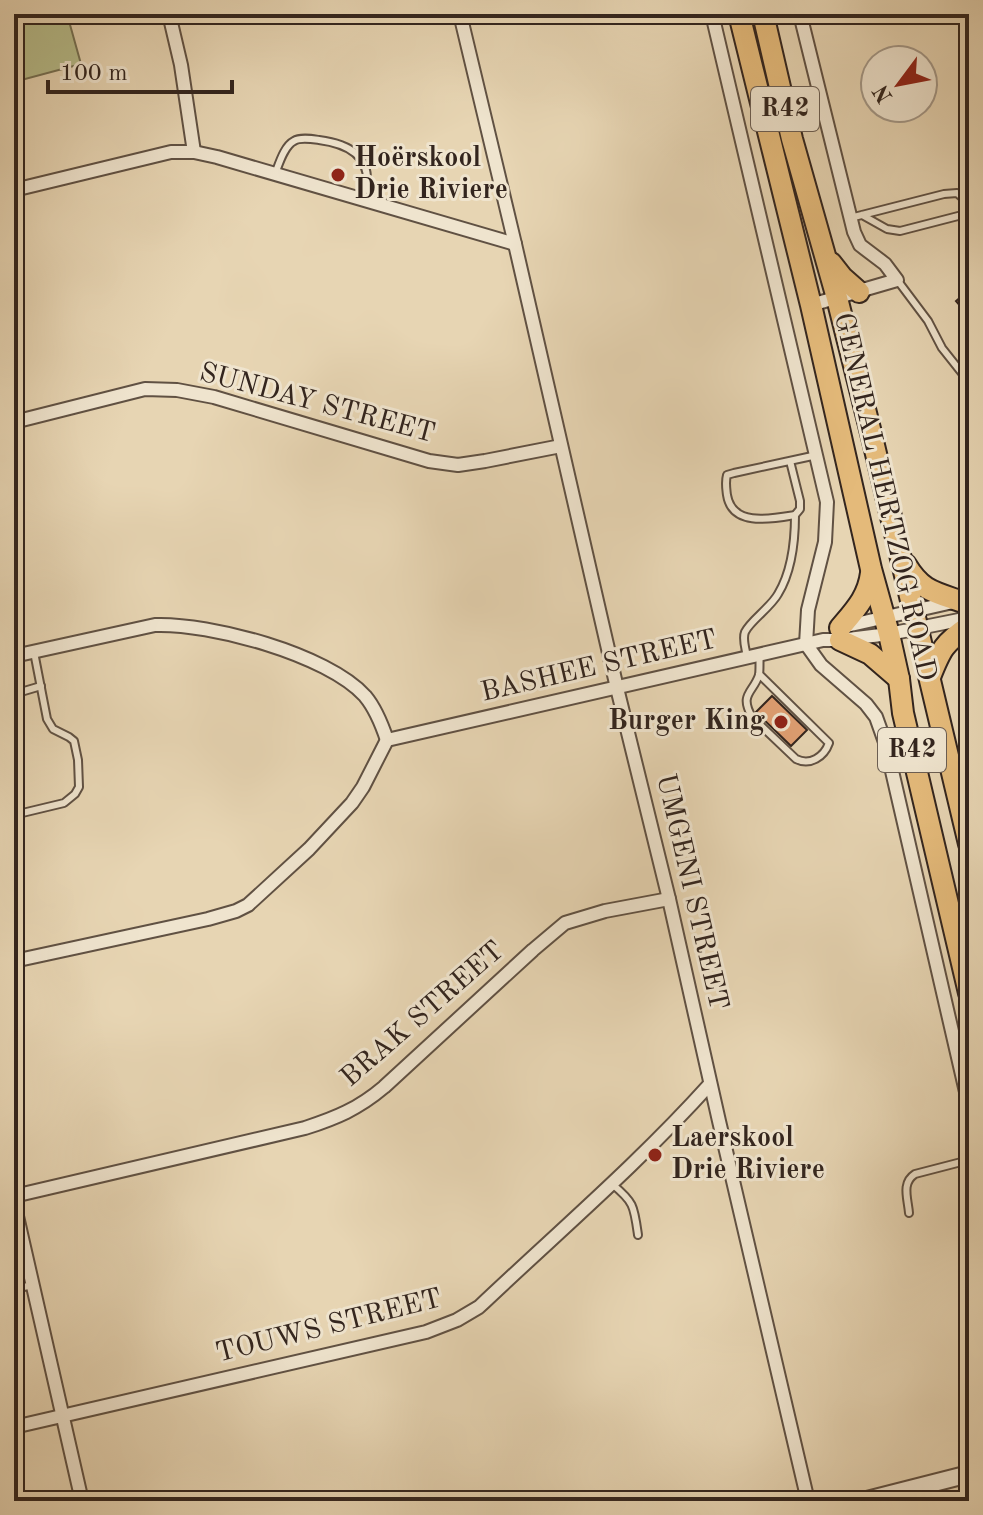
<svg xmlns="http://www.w3.org/2000/svg" width="983" height="1515" font-family="'Old Standard TT',serif">
<style>
.green{fill:#b7bd8b;stroke:#757154;stroke-width:2}
.shadow{fill:#0003}
.building{fill:#e09f72;stroke:#33251e;stroke-width:2}
.lines{fill:none;stroke-linecap:round;stroke-linejoin:round}
.service-casing{stroke:#605143;stroke-width:10}
.minor-casing{stroke:#605143;stroke-width:16}
.tertiary-casing{stroke:#605143;stroke-width:20}
.primary-casing{stroke:#33251e;stroke-width:24}
.service{stroke:#efe4ce;stroke-width:6}
.minor{stroke:#efe4ce;stroke-width:12}
.tertiary{stroke:#efe4ce;stroke-width:16}
.primary{stroke:#e4ba7a;stroke-width:20}
.poi-dot{fill:#8f2418;stroke:#efe4ce;stroke-width:3}
.labels{text-anchor:middle;dominant-baseline:central;stroke-width:6;stroke-linejoin:round;paint-order:stroke}
.shield{fill:#efe4ce;stroke:#6b5e53;stroke-width:2}
.shield-label{font-size:26px;font-weight:bold;fill:#33251e}
.poi-label{font-size:28px;font-weight:bold;fill:#33251e;stroke:#efe4ce;text-anchor:start}
.street-label{font-size:28px;fill:#33251e;stroke:#efe4ce}
</style>
<rect width="100%" height="100%" fill="#e7d5b3"/>
<filter id="stains"><feTurbulence type="fractalNoise" baseFrequency=".0025" numOctaves="4"/><feColorMatrix values="0 0 0 0 .2 0 0 0 0 .09 0 0 0 0 .02 0 0 0 .5 -.17"/></filter>
<radialGradient id="worn" r=".72"><stop offset=".6" stop-color="#630" stop-opacity="0"/><stop offset="1" stop-color="#630" stop-opacity=".3"/></radialGradient>
<!-- green -->
<polygon class="green" points="14,14 67,14 81,64 14,82"/>
<!-- shadow -->
<polygon class="shadow" points="779,691 811,723 791,744 759,712"/>
<!-- building -->
<g class="building">
<polygon points="969,290 969,316 956,301"/>
<polygon points="772,696 807,730 791,746 756,712"/>
</g>
<g class="lines">
<!-- service casing -->
<g class="service-casing">
<g id="service">
<path d="M275,174c4,-10 9,-28 19,-33 6,-4 18,-2 25,-1 23,3 49,12 48,41 -1,6 -4,13 -5,18"/>
<polyline points="850,218 944,194 957,193 965,200 965,209 962,215 900,231 887,229 862,215"/>
<polyline points="898,281 928,321 942,348 969,382"/>
<path d="M790,461l10,40v8l-5,6c-24,4 -63,12 -68,-20 -1,-8 -2,-13 0,-20l7,-2 83,-18"/>
<path d="M747,657c-1,-7 -5,-18 -2,-25 5,-11 26,-25 33,-38 14,-23 17,-53 17,-79"/>
<path d="M759,674l70,69c-5,14 -19,23 -33,16l-44,-42c-13,-23 1,-24 7,-42 1,-6 0,-15 1,-21"/>
<polyline points="14,694 41,686"/>
<polyline points="14,815 64,803 75,794 79,787 78,760 74,741 69,737 53,729 47,719 34,652"/>
<path d="M612,1184c22,18 22,22 26,51"/>
<path d="M909,1213c-1,-14 -8,-30 6,-39l54,-14"/>
<polyline points="14,1289 33,1285"/>
</g>
</g>
<!-- minor casing -->
<g class="minor-casing">
<g id="minor">
<polyline points="169,14 181,65 194,152"/>
<polyline points="460,14 515,244 617,688 669,899 719,1121 808,1501"/>
<polyline points="712,14 827,502 825,542 808,610 806,644 821,665 866,704 876,717 886,745 969,1105"/>
<polyline points="800,14 854,232 860,245 885,264 897,280 811,305"/>
<polyline points="14,190 171,152 194,152 217,157 515,244"/>
<polyline points="14,422 145,389 177,390 214,397 429,461 458,465 485,461 561,446"/>
<polyline points="842,627 953,602"/>
<path d="M14,656l141,-31c55,-2 172,29 210,71 11,13 17,29 22,44"/>
<polyline points="969,677 966,699 969,719"/>
<polyline points="14,961 208,919 236,911 248,905 309,849 352,803 363,787 387,740 823,640 840,640 889,634 969,618"/>
<path d="M14,1196l291,-68c31,-10 53,-19 79,-41l149,-137 32,-27 40,-12 64,-12"/>
<polyline points="14,1203 82,1501"/>
<path d="M14,1427l412,-95 31,-12 22,-13c78,-74 160,-144 231,-223"/>
</g>
</g>
<!-- tertiary casing -->
<g class="tertiary-casing">
<polyline id="tertiary" points="863,1501 969,1474"/>
</g>
<!-- primary casing -->
<g class="primary-casing">
<g id="primary">
<polyline points="739,14 811,305 871,569 889,634 899,679 903,713 969,993"/>
<polyline points="763,14 792,139 837,298 872,437 969,844"/>
<polyline points="831,263 842,277 859,292"/>
<path d="M906,565c15,25 27,27 54,36"/>
<path d="M840,628c15,-18 28,-31 31,-55"/>
<polyline points="840,640 870,654 899,679"/>
<path d="M930,677c11,-28 14,-34 39,-51"/>
</g>
</g>
<!-- service -->
<use href="#service" class="service"/>
<!-- minor -->
<use href="#minor" class="minor"/>
<!-- tertiary -->
<use href="#tertiary" class="tertiary"/>
<!-- primary -->
<use href="#primary" class="primary"/>
</g>
<!-- markers -->
<g class="poi-dot">
<circle cx="338" cy="175" r="8"/>
<circle cx="781" cy="722" r="8"/>
<circle cx="655" cy="1155" r="8"/>
</g>
<g class="labels">
<!-- shield labels -->
<g class="shield">
<rect x="751" y="87" width="68" height="44" rx="6"/>
<rect x="878" y="728" width="68" height="44" rx="6"/>
</g>
<g class="shield-label">
<text x="785" y="109">R42</text>
<text x="912" y="750">R42</text>
</g>
<!-- poi labels -->
<g class="poi-label">
<text x="354" y="159">Hoërskool<tspan x="354" dy="32">Drie Riviere</tspan></text>
<text x="765" y="722" text-anchor="end">Burger King</text>
<text x="671" y="1139">Laerskool<tspan x="671" dy="32">Drie Riviere</tspan></text>
</g>
<!-- street labels -->
<g class="street-label">
<text transform="translate(317 404) rotate(15)">SUNDAY STREET</text>
<text transform="translate(884 497) rotate(77)">GENERAL HERTZOG ROAD</text>
<text transform="translate(599 667) rotate(-13)">BASHEE STREET</text>
<text transform="translate(691 892) rotate(77)">UMGENI STREET</text>
<text transform="translate(423 1015) rotate(-41)">BRAK STREET</text>
<text transform="translate(329 1327) rotate(-14)">TOUWS STREET</text>
</g>
</g>
<!-- margin -->
<rect width="983" height="1515" fill="none" stroke="#e7d5b3" stroke-width="48"/>
<rect x="16" y="16" width="951" height="1483" fill="none" stroke="#33251e" stroke-width="4"/>
<rect x="24" y="24" width="935" height="1467" fill="none" stroke="#33251e" stroke-width="2"/>
<!-- north arrow -->
<g transform="translate(899 84) rotate(238)"><circle r="38" fill="#efe4ce" stroke="#a49888" stroke-width="2"/>
<path d="M0-6L14 30L0 20L-14 30Z" fill="#8f2418"/>
<text y="-12" font-size="22" font-weight="bold" text-anchor="middle" fill="#33251e">N</text>
</g>
<!-- scale -->
<path d="M48 80v12h184v-12" fill="none" stroke="#33251e" stroke-width="4"/>
<text x="60" y="80" font-size="24" fill="#33251e" stroke="#efe4ce" stroke-width="6" paint-order="stroke">100 m</text>
<rect width="100%" height="100%" filter="url(#stains)"/>
<rect width="100%" height="100%" fill="url(#worn)"/>
</svg>
